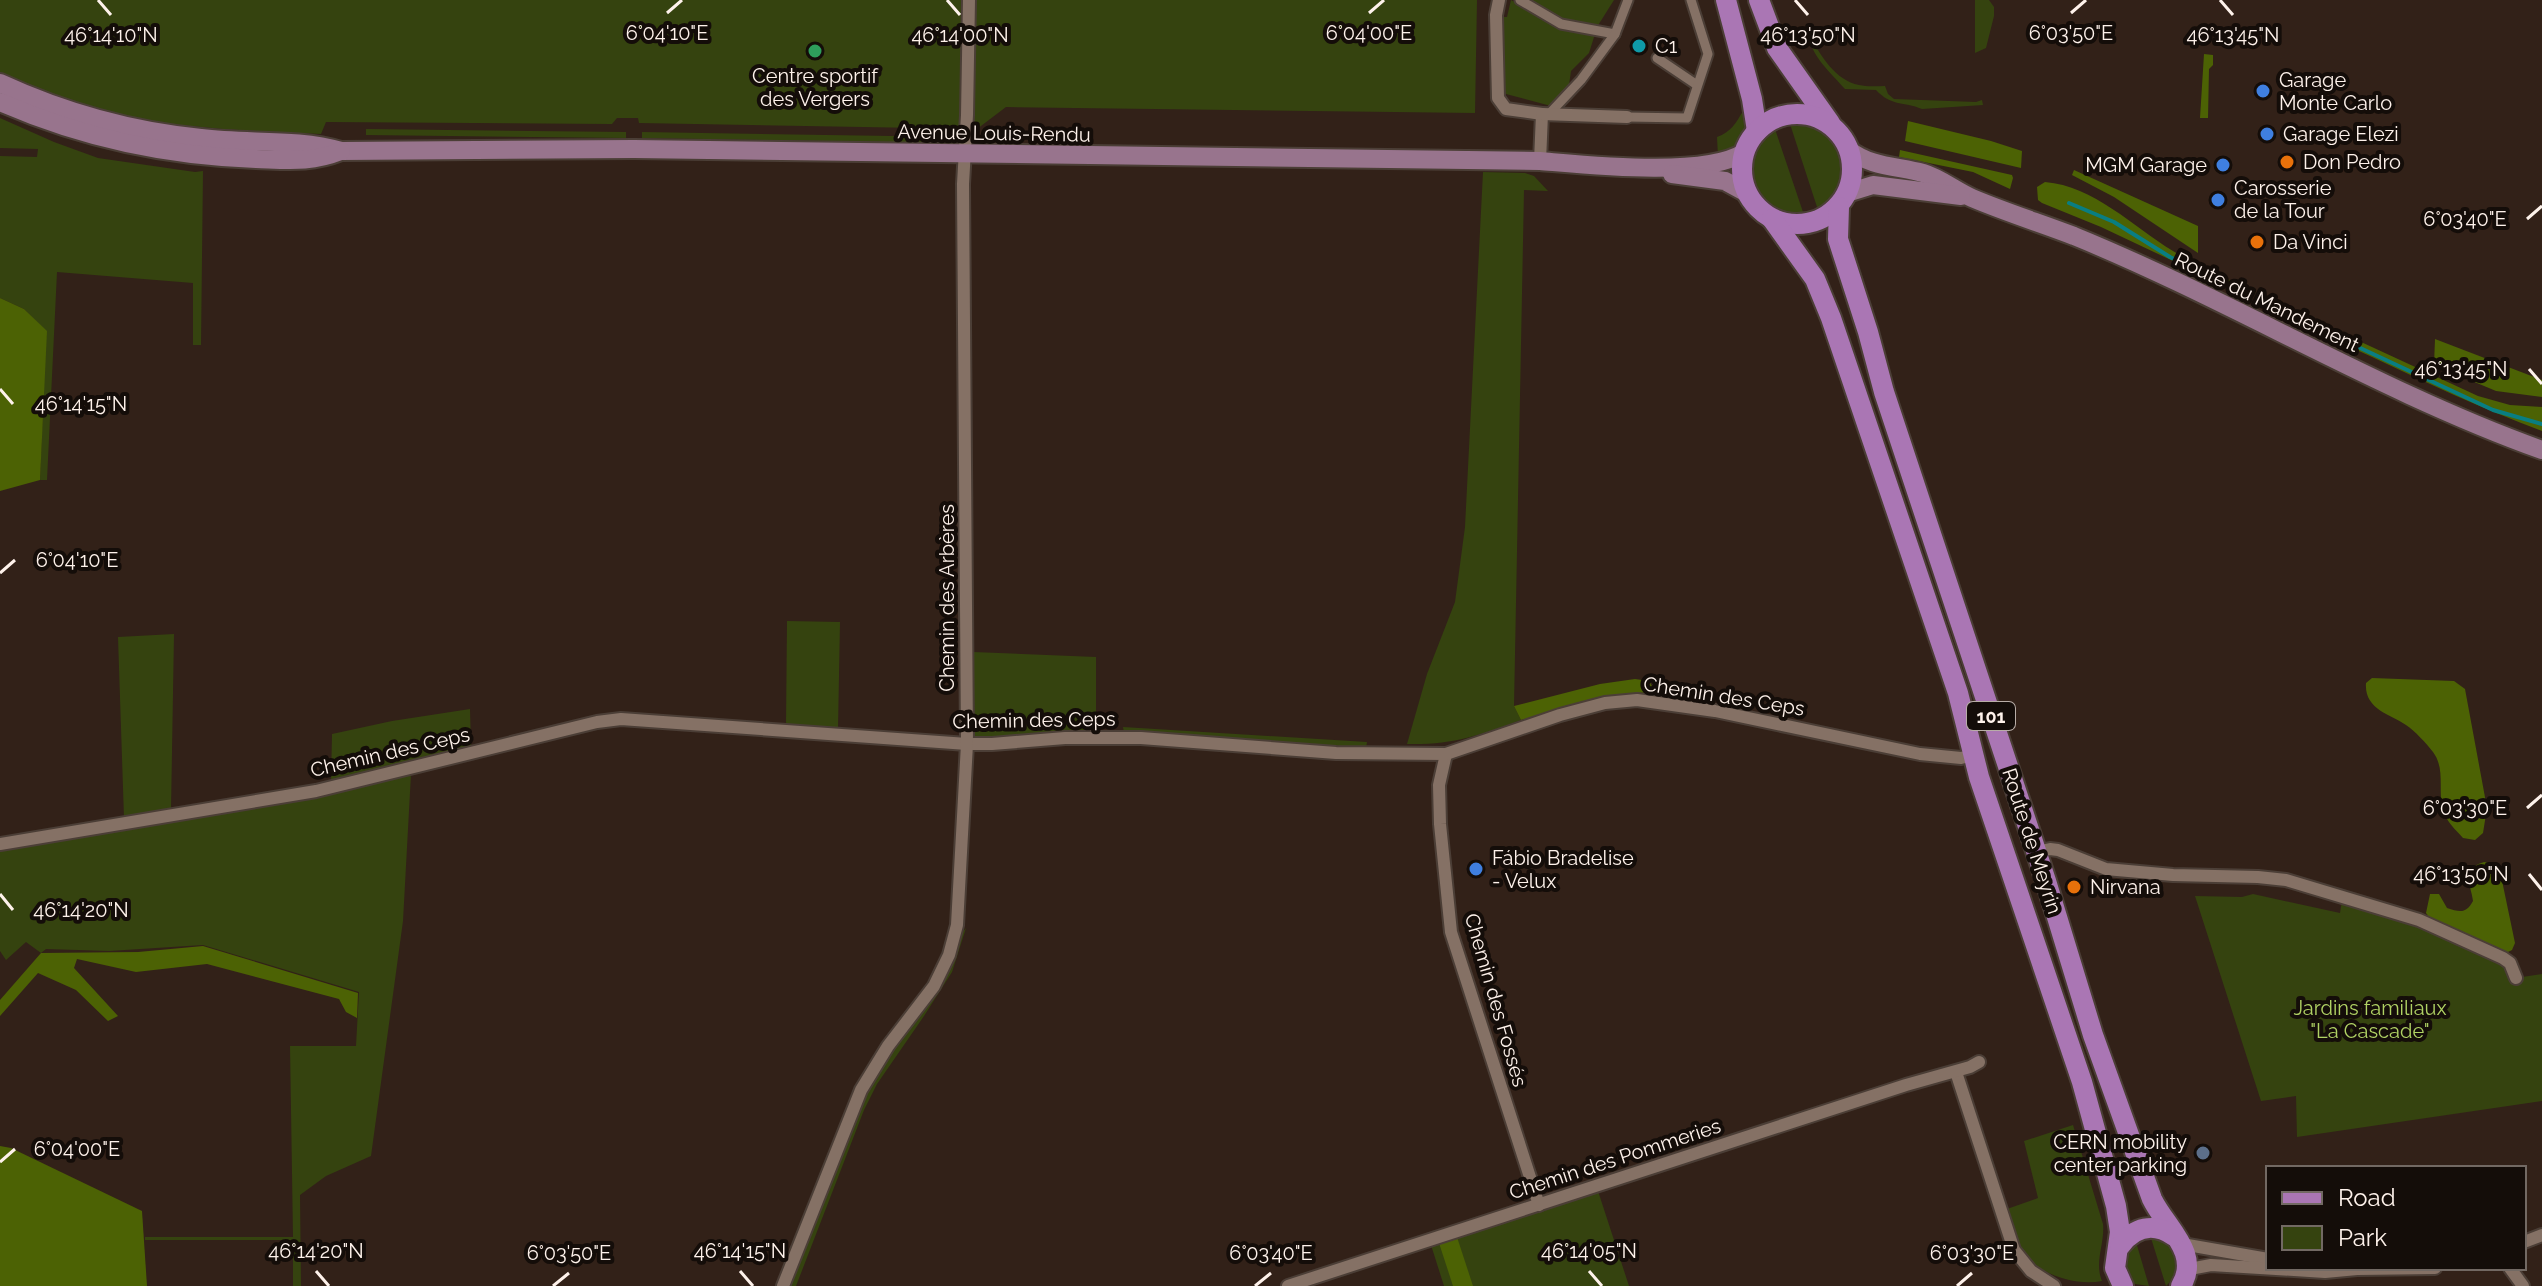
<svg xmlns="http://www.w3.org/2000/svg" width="2542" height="1286" font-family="Raleway,sans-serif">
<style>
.green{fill:#35430f}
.forest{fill:#4c6204}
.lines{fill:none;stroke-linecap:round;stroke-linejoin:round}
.stream{stroke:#097e82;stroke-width:4}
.pedestrian-casing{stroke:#4b3e36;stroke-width:13}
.minor-casing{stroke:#4b3e36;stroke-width:16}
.secondary-casing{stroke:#4b3e36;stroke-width:22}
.primary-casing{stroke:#4b3e36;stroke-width:24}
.pedestrian{stroke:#857165;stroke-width:9}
.minor{stroke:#857165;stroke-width:12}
.secondary{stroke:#98748d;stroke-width:18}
.primary{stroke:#aa76b4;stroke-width:20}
.ticks{fill:none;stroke:#fef2eb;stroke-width:3}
.culture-dot{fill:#0f9aa8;stroke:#140d09;stroke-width:3}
.leisure-dot{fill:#2e9e5b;stroke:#140d09;stroke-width:3}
.shop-dot{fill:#3f7fe0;stroke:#140d09;stroke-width:3}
.food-dot{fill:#e8710a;stroke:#140d09;stroke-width:3}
.service-dot{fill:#5c6f8a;stroke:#140d09;stroke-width:3}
.labels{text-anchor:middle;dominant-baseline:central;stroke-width:8;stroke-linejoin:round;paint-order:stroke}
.shield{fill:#140d09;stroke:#b8ada7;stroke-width:2}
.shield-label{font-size:18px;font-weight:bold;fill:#fef2eb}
.poi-label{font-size:20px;fill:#fef2eb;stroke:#140d09;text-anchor:start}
.street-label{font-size:20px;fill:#fef2eb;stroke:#140d09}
.park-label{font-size:20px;fill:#b0d264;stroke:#140d09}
.ticks-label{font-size:20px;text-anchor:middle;fill:#fef2eb;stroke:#140d09;stroke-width:8;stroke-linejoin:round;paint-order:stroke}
</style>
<rect width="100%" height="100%" fill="#322118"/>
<!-- green -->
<g class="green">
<path d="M0,0h1477l-2,113 -469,-6 -29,22 -338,-6 -1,-5h-21l-5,6 -286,-2 -5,12c-114,-5 -217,-7 -321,-62z"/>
<polygon points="1511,0 1553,23 1595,34 1589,53 1571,71 1569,85 1551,106 1506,94 1503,90 1502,17 1507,17"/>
<polygon points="1526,0 1614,0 1597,27 1563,23"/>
<polygon points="1975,0 1989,0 1994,7 1994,16 1986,48 1975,53"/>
<path d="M1810,36c10,19 26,45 49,49 8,2 18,1 26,1l3,8 6,5 82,3 6,-2 1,5 -61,4c-19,-8 -30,-2 -46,-19l-31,-1c-13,-15 -36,-35 -35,-53z"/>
<path d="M1748,110c-1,27 -6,36 -30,47l-1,-20c14,-5 19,-14 26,-26z"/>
<polygon points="0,118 54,142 98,158 195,172 203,171 201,345 193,345 193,283 57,272 47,480 40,480 46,331 24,309 0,298 0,156 37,157 38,149 0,148"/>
<path d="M1801,123c46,10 59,61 17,87l-28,-86z"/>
<polygon points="366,129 626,132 626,138 366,135"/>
<path d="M1775,129l29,86c-52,2 -72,-59 -29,-86z"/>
<polygon points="642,132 957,137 956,143 642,138"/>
<path d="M1483,172l42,1 9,3 14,15 -24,-1 -10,516 7,14c-43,16 -69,25 -114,24l20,-70 28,-72 10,-75z"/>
<polygon points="787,621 840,622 838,729 786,726"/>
<polygon points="174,634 171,810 124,818 118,637"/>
<polygon points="973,652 1096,657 1096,725 1093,731 986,738 975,736"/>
<polygon points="470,709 471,747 331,783 332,734 392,721"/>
<polygon points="1123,727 1367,742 1366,748 1357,747 1124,733"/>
<polygon points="411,774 403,921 371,1156 326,1176 300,1195 301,1286 293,1286 293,1240 145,1240 145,1237 293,1237 290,1046 356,1046 359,992 203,945 109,951 46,949 41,953 26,942 6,960 0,951 0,850"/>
<polygon points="2253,894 2340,913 2342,900 2401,917 2505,963 2509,979 2542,974 2542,1101 2297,1137 2296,1096 2261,1101 2195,896 2242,897"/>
<polygon points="966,928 952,972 924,1016 877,1084 864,1110 796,1286 788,1286 869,1086 961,934"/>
<path d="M2073,1125l30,99c2,20 -9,38 -1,57 -26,5 -64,-6 -78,-29 -9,-13 -12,-28 -17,-43l31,-11 -14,-57z"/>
<polygon points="1598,1191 1629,1286 1444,1286 1431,1245"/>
<path d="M2151,1238c27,2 34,30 15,48z"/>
<path d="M2136,1242l13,44 -14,-2c-12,-13 -13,-29 1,-42z"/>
</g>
<!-- forest -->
<g class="forest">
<polygon points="2204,54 2213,55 2213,65 2209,69 2208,118 2200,118"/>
<polygon points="1908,121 1991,141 2022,151 2021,168 1905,141"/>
<polygon points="1900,150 2012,175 2013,178 2010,189 1973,172 1899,157"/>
<polygon points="2074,170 2198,226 2198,253 2114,197 2072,175"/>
<path d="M2045,182c49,4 87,44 128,69 26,16 55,28 83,41l-5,4 -6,-1 -144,-68 -59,-24 -4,-3 -1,-13z"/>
<polygon points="0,298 24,309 47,331 40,480 0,491"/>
<path d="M2294,311l184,85 32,9 32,2v24c-59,-22 -115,-48 -172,-75 -26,-12 -56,-23 -77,-42z"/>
<polygon points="2435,339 2542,380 2542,397 2496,391 2434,365"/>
<path d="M2372,678l82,3 11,8 22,119 -4,25 -8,7 -12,-2c-5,-6 -12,-12 -16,-19 -13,-21 1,-47 -14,-67 -7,-9 -18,-21 -27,-27 -17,-11 -42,-16 -40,-42z"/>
<polygon points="1635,679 1649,681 1652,686 1650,692 1604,696 1521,720 1514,706 1600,684"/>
<path d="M2484,862l8,1 8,8 15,72 -3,7 -6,3 -77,-36 -3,-4 4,-19h9l8,14c13,4 19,6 26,-7 -2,-18 -14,-31 11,-39z"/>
<polygon points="203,946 358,993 357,1018 346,1012 339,999 207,964 136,972 77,959 74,968 118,1016 108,1021 76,990 38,973 0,1016 0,1000 41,953 138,952"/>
<polygon points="0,1146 11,1148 142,1211 147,1286 0,1286"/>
<polygon points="1457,1237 1473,1286 1453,1286 1439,1243"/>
</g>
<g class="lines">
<!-- stream -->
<g class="stream">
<polyline points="2069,203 2114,222 2170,257 2248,296"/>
<polyline points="2301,323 2326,332 2493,410 2542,424"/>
</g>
<!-- pedestrian casing -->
<g class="pedestrian-casing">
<g id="pedestrian">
<polyline points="1520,0 1561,24 1615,34"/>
<polyline points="1657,58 1697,85"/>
<polyline points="1549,114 1581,80 1615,34 1628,0"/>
<polyline points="1627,117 1687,118 1708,54 1691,0"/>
</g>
</g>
<!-- minor casing -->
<g class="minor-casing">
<g id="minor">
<polyline points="1499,0 1496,15 1498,98 1506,109 1542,114 1540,161"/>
<polyline points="1542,114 1627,117"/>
<polyline points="1446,754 1439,785 1440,824 1451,932 1539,1205"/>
<polyline points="0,844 316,791 597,722 621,719 967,744 992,744 1065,738 1141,738 1336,753 1446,754 1560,715 1605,703 1637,700 1715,711 1920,754 1961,758 1973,755"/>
<polyline points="2036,852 2050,849 2058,850 2106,869 2173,875 2258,877 2286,880 2419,920 2503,958 2510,963 2516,978"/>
<polyline points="1956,1072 2014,1250 2031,1271 2054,1286"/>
<polyline points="2524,1242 2542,1235"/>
<polyline points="2182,1244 2268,1259"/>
<polyline points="2510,1268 2523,1286"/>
<polyline points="2187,1272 2195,1268 2211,1265 2325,1272 2357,1269 2435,1268"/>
<polyline points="783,1286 861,1090 888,1046 934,986 949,955 957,925 967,744 963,184 967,115 969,0"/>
<polyline points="1288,1286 1906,1085 1970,1067 1979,1062"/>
</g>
</g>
<!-- secondary casing -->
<g class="secondary-casing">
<g id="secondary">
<path d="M0,83c65,30 130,48 201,55 46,6 95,0 140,13l293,-2 906,12c48,4 166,17 205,-9"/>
<path d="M0,102c82,36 167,54 256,57 32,1 55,4 85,-8"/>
<path d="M1849,150c22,17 48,16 74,23 17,5 33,18 49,25 33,14 68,25 102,38 159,65 306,156 468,214"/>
<polyline points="1672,174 1725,181 1747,193"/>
<polyline points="1847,193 1873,185 1961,196"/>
</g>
</g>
<!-- primary casing -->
<g class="primary-casing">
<g id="primary">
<polyline points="1726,0 1752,99 1757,131"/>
<polyline points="1759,0 1777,48 1830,123"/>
<circle cx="1797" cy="169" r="55"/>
<path d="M1839,207l-1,32 30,93 16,60 162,489 47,154 59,164c14,29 49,54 29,87"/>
<polyline points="1772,219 1815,279 1831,318 1958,693 1979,777 2082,1082 2116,1206 2120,1232 2115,1268 2123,1286"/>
<path d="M2120,1246c14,-19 34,-24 54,-10"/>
</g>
</g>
<!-- pedestrian -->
<use href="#pedestrian" class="pedestrian"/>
<!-- minor -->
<use href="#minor" class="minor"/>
<!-- secondary -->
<use href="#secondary" class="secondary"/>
<!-- primary -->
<use href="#primary" class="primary"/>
</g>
<!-- ticks -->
<path class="ticks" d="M98,0l13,15M947,0l13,15M1795,0l13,15M2220,0l13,15M667,13l15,-13M1369,13l15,-13M2071,13l15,-13M2527,219l15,-13M2529,369l13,15M0,389l13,15M0,573l15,-13M2527,808l15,-13M2529,874l13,16M0,894l13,16M0,1162l15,-13M316,1271l13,15M740,1271l13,15M1589,1271l13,15M553,1286l16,-13M1255,1286l16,-13M1957,1286l15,-13"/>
<!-- markers -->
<circle class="culture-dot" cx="1639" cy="46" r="8"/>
<circle class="leisure-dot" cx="815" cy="51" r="8"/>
<g class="shop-dot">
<circle cx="2263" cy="91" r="8"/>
<circle cx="2267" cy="134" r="8"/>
<circle cx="2223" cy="165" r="8"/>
<circle cx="2218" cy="200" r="8"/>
<circle cx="1476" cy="869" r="8"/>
</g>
<g class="food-dot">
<circle cx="2287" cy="162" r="8"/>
<circle cx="2257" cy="242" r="8"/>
<circle cx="2074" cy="887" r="8"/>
</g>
<circle class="service-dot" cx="2203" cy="1153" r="8"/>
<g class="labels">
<!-- shield labels -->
<rect class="shield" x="1967" y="702" width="48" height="28" rx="6"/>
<g class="shield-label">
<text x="1991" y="716">101</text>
</g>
<!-- poi labels -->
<g class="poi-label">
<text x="1655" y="46">C1</text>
<text x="815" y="76" text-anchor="middle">Centre sportif<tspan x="815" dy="23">des Vergers</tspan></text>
<text x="2279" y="80">Garage<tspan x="2279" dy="23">Monte Carlo</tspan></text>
<text x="2283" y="134">Garage Elezi</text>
<text x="2303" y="162">Don Pedro</text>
<text x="2207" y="165" text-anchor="end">MGM Garage</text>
<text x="2234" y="188">Carosserie<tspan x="2234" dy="23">de la Tour</tspan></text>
<text x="2273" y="242">Da Vinci</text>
<text x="1492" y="858">Fábio Bradelise<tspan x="1492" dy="23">- Velux</tspan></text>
<text x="2090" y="887">Nirvana</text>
<text x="2187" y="1142" text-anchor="end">CERN mobility<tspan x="2187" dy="23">center parking</tspan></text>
</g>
<!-- street labels -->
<g class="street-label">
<text transform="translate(994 133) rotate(1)">Avenue Louis-Rendu</text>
<text transform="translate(2267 302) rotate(26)">Route du Mandement</text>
<text transform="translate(947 598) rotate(-90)">Chemin des Arbères</text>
<text transform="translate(1724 696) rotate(9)">Chemin des Ceps</text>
<text transform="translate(1034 720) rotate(-1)">Chemin des Ceps</text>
<text transform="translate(390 752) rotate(-13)">Chemin des Ceps</text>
<text transform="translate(2032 841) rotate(72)">Route de Meyrin</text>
<text transform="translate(1496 1000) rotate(74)">Chemin des Fossés</text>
<text transform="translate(1615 1159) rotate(-18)">Chemin des Pommeries</text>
</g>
<!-- park labels -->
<g class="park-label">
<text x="2370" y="1008">Jardins familiaux<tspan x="2370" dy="23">"La Cascade"</tspan></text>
</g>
</g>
<g class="ticks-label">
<text x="667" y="40">6°04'10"E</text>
<text x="1369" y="40">6°04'00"E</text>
<text x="2071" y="40">6°03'50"E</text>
<text x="1808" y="42">46°13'50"N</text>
<text x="111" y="42">46°14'10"N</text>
<text x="960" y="42">46°14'00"N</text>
<text x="2233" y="42">46°13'45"N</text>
<text x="2465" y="226">6°03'40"E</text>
<text x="2461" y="376">46°13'45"N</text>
<text x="81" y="411">46°14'15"N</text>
<text x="77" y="567">6°04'10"E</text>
<text x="2465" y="815">6°03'30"E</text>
<text x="2461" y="881">46°13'50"N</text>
<text x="81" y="917">46°14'20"N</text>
<text x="77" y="1156">6°04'00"E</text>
<text x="316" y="1258">46°14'20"N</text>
<text x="740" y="1258">46°14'15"N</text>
<text x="1589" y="1258">46°14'05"N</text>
<text x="569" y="1260">6°03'50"E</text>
<text x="1271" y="1260">6°03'40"E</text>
<text x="1972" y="1260">6°03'30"E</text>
</g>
<!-- legend -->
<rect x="2266" y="1166" width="260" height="104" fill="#140d09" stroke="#726963" stroke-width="2"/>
<rect x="2282" y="1192" width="40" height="12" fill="#aa76b4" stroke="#726963" stroke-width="2"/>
<text x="2338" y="1206" font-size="24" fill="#fef2eb">Road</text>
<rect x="2282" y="1226" width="40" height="24" fill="#35430f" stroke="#726963" stroke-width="2"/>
<text x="2338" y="1246" font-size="24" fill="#fef2eb">Park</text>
</svg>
